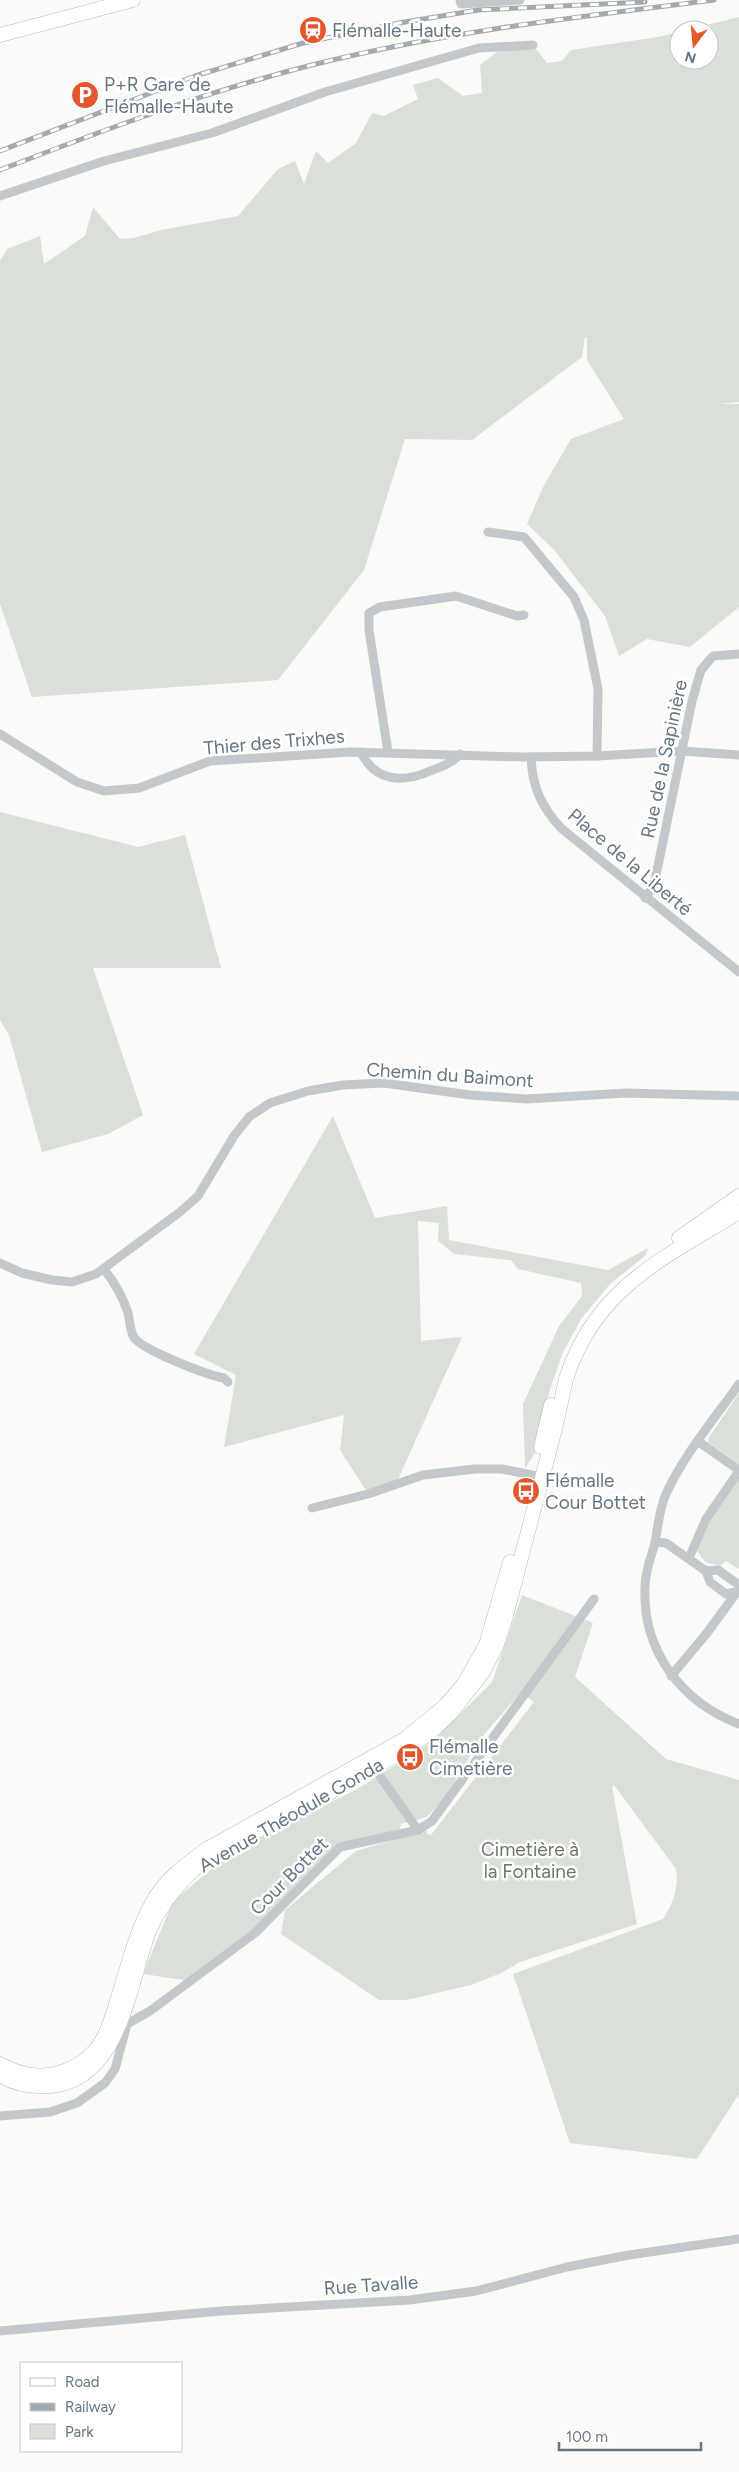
<svg xmlns="http://www.w3.org/2000/svg" width="739" height="2472" font-family="Figtree,sans-serif">
<style>
.green{fill:#dadfd7}
.lines{fill:none;stroke-linecap:round;stroke-linejoin:round}
.secondary-casing{stroke:#b3babf;stroke-width:15}
.street{stroke:#c3c8cc;stroke-width:9}
.secondary{stroke:#fff;stroke-width:14}
.rail-casing{stroke:#a2aab0;stroke-width:5}
.rail{stroke:#fff;stroke-width:3;stroke-dasharray:9;stroke-linecap:butt}
.labels{text-anchor:middle;dominant-baseline:central;stroke-width:5;stroke-linejoin:round;paint-order:stroke}
.poi-label{font-size:19px;fill:#657683;stroke:#fff;text-anchor:start}
.street-label{font-size:19px;fill:#657683;stroke:#fff}
.park-label{font-size:19px;fill:#687a64;stroke:#fff}
</style>
<rect width="100%" height="100%" fill="#fafaf8"/>
<!-- green -->
<g class="green">
<polygon points="739,17 739,402 720,404 739,404 739,607 690,647 647,639 619,656 605,616 555,551 527,524 543,487 571,439 624,419 587,360 587,338 585,337 582,357 472,440 405,439 364,570 278,680 32,697 0,604 0,261 7,249 40,236 44,264 85,236 93,207 120,239 134,238 161,230 238,216 278,169 295,161 304,184 316,151 328,163 356,143 372,113 384,116 418,99 413,85 438,78 463,96 482,93 480,65 506,45 533,45 547,63 562,61 571,50 658,37 679,32 679,60 709,60 709,30 686,30"/>
<polygon points="0,812 138,847 185,835 221,968 93,968 143,1115 108,1134 42,1152 9,1035 0,1020"/>
<polygon points="333,1116 375,1218 447,1206 449,1240 608,1270 648,1248 646,1255 610,1284 581,1319 563,1352 550,1389 535,1453 525,1468 523,1404 559,1326 582,1296 581,1283 518,1269 511,1260 454,1254 438,1241 439,1223 418,1221 421,1341 462,1337 396,1484 368,1494 340,1450 344,1415 224,1447 236,1375 194,1354"/>
<polygon points="739,1393 739,1464 709,1443 708,1439"/>
<polygon points="736,1480 739,1480 739,1569 726,1561 720,1566 705,1562 696,1549 711,1519"/>
<path d="M522,1595l71,28 -18,54 91,82 73,21v314l-42,65 -127,-16 -57,-169 150,-55c10,-16 16,-31 13,-50l-62,-84 -2,2 25,137 -117,38 -19,11 -30,12 -65,15h-27l-98,-66 4,-24 71,-59 71,-21v4l4,1 103,-133 -13,-10 -40,46 -37,61 -17,18 -26,7 -1,5 -60,18 -85,86 -65,48 -47,-7 30,-73 59,-49 127,-64 73,-46 60,-60z"/>
</g>
<g class="lines">
<!-- secondary casing -->
<g class="secondary-casing">
<g id="secondary">
<polyline points="0,35 133,0"/>
<polyline points="679,1238 739,1196"/>
<polyline points="541,1447 551,1405"/>
<path d="M0,2064c18,10 38,15 59,9 14,-4 29,-13 38,-25 11,-14 16,-35 22,-53 9,-30 17,-62 32,-90 12,-24 35,-41 56,-56l198,-110 40,-33 18,-21 23,-40 24,-83"/>
<path d="M0,2075c16,10 32,12 51,11 71,-7 78,-105 99,-157 9,-21 23,-39 39,-55 22,-21 54,-36 81,-50 47,-25 94,-49 139,-77l22,-15 20,-19 32,-41 13,-25 8,-24 51,-194 11,-50c29,-91 98,-121 173,-167"/>
</g>
</g>
<!-- street -->
<g class="street">
<polyline points="460,0 461,4 520,0"/>
<polyline points="0,196 104,161 212,133 325,92 479,48 533,45"/>
<polyline points="488,532 524,537 574,597 584,620 598,689 597,756"/>
<polyline points="0,734 77,782 104,791 139,788 210,761 350,752 522,757 597,756 682,751 739,755"/>
<path d="M361,752c14,30 42,31 69,19 12,-4 22,-8 30,-17"/>
<polyline points="388,752 369,630 369,613 380,607 456,596 517,616 524,615"/>
<path d="M531,757c1,30 11,51 31,72l177,143"/>
<polyline points="645,898 654,885 692,701 701,670 713,656 739,654"/>
<polyline points="0,1263 22,1273 52,1280 72,1282 96,1274 180,1212 198,1196 234,1136 249,1117 270,1103 308,1091 343,1085 384,1083 470,1095 527,1099 626,1093 739,1096"/>
<path d="M104,1269c10,13 19,28 24,44 2,8 2,16 5,23 6,13 74,39 91,42l4,4"/>
<path d="M739,1384c-24,34 -56,72 -73,110 -7,15 -8,33 -11,49 -4,14 -10,29 -10,44 -3,63 36,115 94,137"/>
<polyline points="699,1442 739,1470"/>
<polyline points="312,1508 368,1494 423,1475 475,1469 502,1469 542,1477"/>
<polyline points="655,1542 666,1543 706,1571 718,1570 739,1585"/>
<polyline points="689,1558 706,1519 739,1471"/>
<polyline points="706,1571 710,1582 726,1594 736,1592"/>
<polyline points="671,1676 707,1633 739,1589"/>
<polyline points="372,1765 418,1830"/>
<polyline points="0,2116 50,2112 77,2103 105,2083 115,2069 127,2024 150,2011 255,1933 340,1847 418,1830 432,1821 594,1599"/>
<polyline points="0,2331 221,2311 410,2300 476,2291 567,2267 629,2255 739,2239"/>
</g>
<!-- secondary -->
<use href="#secondary" class="secondary"/>
<!-- rail casing -->
<g class="rail-casing">
<g id="rail">
<polyline points="0,151 195,76 303,43 399,23 478,10 645,2"/>
<path d="M0,170c101,-39 202,-77 308,-104 133,-34 270,-49 406,-66"/>
</g>
</g>
<!-- rail -->
<use href="#rail" class="rail"/>
</g>
<!-- icons -->
<defs>
<g id="station-disc" transform="scale(1.4375)"><circle r="9.5" fill="#e4572e" stroke="#fff"/><path d="M-3-6H3Q5-6 5-4V2Q5 4 3 4L4.5 6H3L1.5 4h-3L-3 6H-4.5L-3 4Q-5 4-5 2V-4Q-5-6-3-6ZM-3.5-4v3h7v-3ZM-3.5 1v1.5H-2V1ZM2 1v1.5H3.5V1Z" fill="#fff"/></g>
<g id="parking-disc" transform="scale(1.4375)"><circle r="9.5" fill="#e4572e" stroke="#fff"/><path d="M-3.5-5.5H1a3.5 3.5 0 0 1 0 7H-1V5.5H-3.5ZM-1-3.4V-.6H.8a1.4 1.4 0 0 0 0-2.8Z" fill="#fff"/></g>
<g id="bus-disc" transform="scale(1.4375)"><circle r="9.5" fill="#e4572e" stroke="#fff"/><path d="M-5-6H5V4H4V6H2V4H-2V6H-4V4H-5ZM-3.5-4V0h7V-4ZM-3.5 1.2v1.5H-2V1.2ZM2 1.2v1.5H3.5V1.2Z" fill="#fff"/></g>
</defs>
<g fill-rule="evenodd">
<use href="#station-disc" x="313" y="30"/>
<use href="#parking-disc" x="85" y="95"/>
<use href="#bus-disc" x="526" y="1491"/>
<use href="#bus-disc" x="410" y="1757"/>
</g>
<g class="labels">
<!-- poi labels -->
<g class="poi-label">
<text x="332" y="30">Flémalle-Haute</text>
<text x="104" y="84">P+R Gare de<tspan x="104" dy="22">Flémalle-Haute</tspan></text>
<text x="545" y="1480">Flémalle<tspan x="545" dy="22">Cour Bottet</tspan></text>
<text x="429" y="1746">Flémalle<tspan x="429" dy="22">Cimetière</tspan></text>
</g>
<!-- street labels -->
<g class="street-label">
<text transform="translate(274 742) rotate(-5)">Thier des Trixhes</text>
<text transform="translate(664 759) rotate(-78)">Rue de la Sapinière</text>
<text transform="translate(630 862) rotate(40)">Place de la Liberté</text>
<text transform="translate(450 1075) rotate(4)">Chemin du Baimont</text>
<text transform="translate(291 1815) rotate(-30)">Avenue Théodule Gonda</text>
<text transform="translate(289 1876) rotate(-45)">Cour Bottet</text>
<text transform="translate(371 2285) rotate(-4)">Rue Tavalle</text>
</g>
<!-- park labels -->
<g class="park-label">
<text x="530" y="1849">Cimetière à<tspan x="530" dy="22">la Fontaine</tspan></text>
</g>
</g>
<!-- legend -->
<rect x="20" y="2362" width="162" height="90" fill="#ffffff" stroke="#c1c8cd"/>
<rect x="30" y="2378" width="25" height="8" fill="#ffffff" stroke="#c1c8cd"/>
<text x="65" y="2387" font-size="15" fill="#657683">Road</text>
<rect x="30" y="2403" width="25" height="8" fill="#a2aab0" stroke="#c1c8cd"/>
<text x="65" y="2412" font-size="15" fill="#657683">Railway</text>
<rect x="30" y="2424" width="25" height="15" fill="#dadfd7" stroke="#c1c8cd"/>
<text x="65" y="2437" font-size="15" fill="#657683">Park</text>
<!-- north arrow -->
<g transform="translate(694 45) rotate(196)"><circle r="24" fill="#ffffff" stroke="#c1c8cd"/>
<path d="M0-4L9 19L0 12L-9 19Z" fill="#e4572e"/>
<text y="-8" font-size="14" font-weight="bold" text-anchor="middle" fill="#657683">N</text>
</g>
<!-- scale -->
<path d="M559 2442v8h142v-8" fill="none" stroke="#657683" stroke-width="2.5"/>
<text x="566" y="2442" font-size="15" fill="#657683" stroke="#ffffff" stroke-width="4" paint-order="stroke">100 m</text>
</svg>
